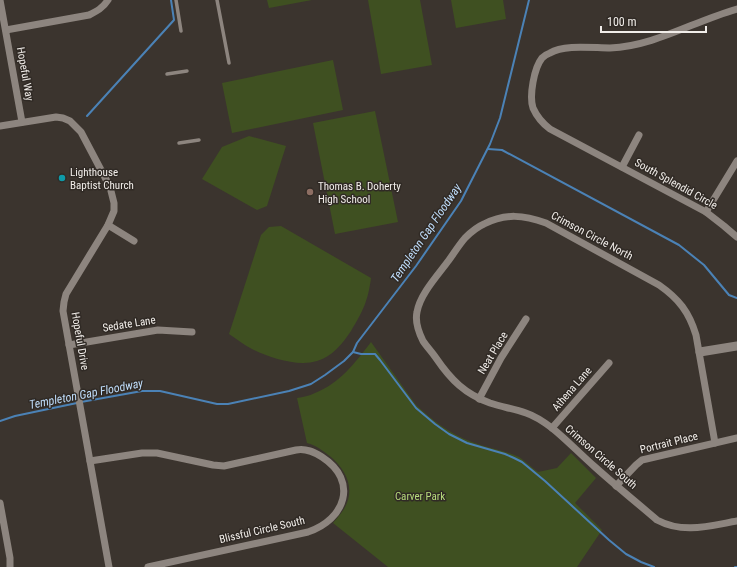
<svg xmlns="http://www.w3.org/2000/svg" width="737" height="567" font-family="'Roboto Condensed',sans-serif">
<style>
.green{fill:#3f5021}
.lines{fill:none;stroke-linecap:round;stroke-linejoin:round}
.stream{stroke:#4b82b6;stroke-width:2}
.service{stroke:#8d857f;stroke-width:3.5}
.minor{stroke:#8d857f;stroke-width:7}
.tertiary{stroke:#8d857f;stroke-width:9}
.culture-dot{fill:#0f9aa8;stroke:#302a25;stroke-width:1.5}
.education-dot{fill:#8d6e63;stroke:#302a25;stroke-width:1.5}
.labels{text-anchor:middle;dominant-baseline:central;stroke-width:3;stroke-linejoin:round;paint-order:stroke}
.street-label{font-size:11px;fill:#f1ede9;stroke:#302a25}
.poi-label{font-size:11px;fill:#f1ede9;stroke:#302a25;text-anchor:start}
.park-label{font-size:11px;fill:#b7dc7c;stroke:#302a25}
.water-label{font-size:12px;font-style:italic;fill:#bfddfb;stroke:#302a25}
</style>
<rect width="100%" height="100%" fill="#3b342e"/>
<!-- green -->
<g class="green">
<polygon points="267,0 312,0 269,8"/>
<polygon points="368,0 420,0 432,65 381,74"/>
<polygon points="451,0 503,0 506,19 456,28"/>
<polygon points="333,60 343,110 232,133 222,83"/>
<polygon points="375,111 398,222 335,234 313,123"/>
<polygon points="249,136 286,146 267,206 257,210 202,179 222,147"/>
<path d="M281,226l90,52c-3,23 -8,33 -20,53 -8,12 -19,26 -34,30 -19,6 -47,-3 -65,-12 -8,-4 -15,-10 -23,-15l32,-99 8,-8z"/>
<path d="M371,342l45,63c16,15 34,29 56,37 15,6 32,8 47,15 6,4 13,11 19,15l19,-4 14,-15 25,25 -21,25 27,27 -25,37h-189l-55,-44c4,-5 8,-9 11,-14 12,-20 2,-39 -13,-52 -8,-6 -15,-12 -24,-14l-10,-45c6,-1 12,-2 18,-5 25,-10 40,-30 56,-51z"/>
</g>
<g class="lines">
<!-- stream -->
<g class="stream">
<polyline points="87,116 174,20 171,0"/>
<polyline points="488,149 502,150 679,245 704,265 729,295 737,298"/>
<polyline points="353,352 361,354 375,354 380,360 416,408 435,424 449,434 467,443 505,454 514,458 522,462 545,481 609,540 626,554 641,562 654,567"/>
<polyline points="81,402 142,391 160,391 217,404 228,404 289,391 311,384 325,375 344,361 353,352 357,343 416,266 461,201 490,144 500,118 529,0"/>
<polyline points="0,421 15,416 77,403"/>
<polyline points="735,567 737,567"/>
</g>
<!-- service -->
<g class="service">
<polyline points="176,0 181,31"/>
<polyline points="217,0 229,63"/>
<polyline points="167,74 187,71"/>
<polyline points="179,143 199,140"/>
</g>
<!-- minor -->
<g class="minor">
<polyline points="0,0 22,122"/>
<path d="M737,9c-43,12 -82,37 -127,39 -17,0 -46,-4 -60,5 -3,1 -6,3 -8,5 -8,10 -13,38 -9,50 4,9 9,15 17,21l156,83 18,14 13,11"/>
<path d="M6,30l83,-15c8,-4 14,-7 19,-15"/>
<polyline points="0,126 56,117 63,118 70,121 81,132 110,187 114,203 114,211 108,225 66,294 64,302 63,311 109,567"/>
<polyline points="622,167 639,135"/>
<polyline points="706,212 737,161"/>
<polyline points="108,225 134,241"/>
<polyline points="69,345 158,330 192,332"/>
<polyline points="479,399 501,358 526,319"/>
<polyline points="552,428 609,363"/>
<path d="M715,443l-19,-108c-7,-23 -17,-36 -37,-50l-113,-62c-22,-8 -41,-10 -62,1 -7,3 -14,9 -19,14 -6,7 -11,15 -16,22 -11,15 -29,34 -32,52 -2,9 2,21 6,29 4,6 9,11 13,17 15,22 29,36 54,45 12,4 24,6 36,10 9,3 18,9 26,15 15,12 28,26 43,39 20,18 41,35 62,53 26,14 52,6 80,1"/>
<path d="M90,461l52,-8h15l56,12 11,1 72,-16c10,-2 18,2 26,7 37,24 23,63 -14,75l-160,35"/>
<polyline points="616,486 636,465 642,460 737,438"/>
<polyline points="0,503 10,558 10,567"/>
</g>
<!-- tertiary -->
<polyline class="tertiary" points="700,352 737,346"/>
</g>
<!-- markers -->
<circle class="culture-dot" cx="62" cy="178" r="4"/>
<circle class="education-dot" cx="310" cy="192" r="4"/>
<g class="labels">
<!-- street labels -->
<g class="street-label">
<text transform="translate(25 74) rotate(80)">Hopeful Way</text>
<text transform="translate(676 184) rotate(29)">South Splendid Circle</text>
<text transform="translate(592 236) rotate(28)">Crimson Circle North</text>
<text transform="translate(129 324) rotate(-9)">Sedate Lane</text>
<text transform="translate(80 341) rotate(80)">Hopeful Drive</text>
<text transform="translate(493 353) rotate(-59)">Neat Place</text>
<text transform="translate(572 389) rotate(-49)">Athena Lane</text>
<text transform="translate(669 443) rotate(-14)">Portrait Place</text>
<text transform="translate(601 457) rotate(41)">Crimson Circle South</text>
<text transform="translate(262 530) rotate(-13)">Blissful Circle South</text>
</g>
<!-- poi labels -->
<g class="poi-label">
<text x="70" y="172">Lighthouse<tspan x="70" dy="13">Baptist Church</tspan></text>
<text x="318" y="186">Thomas B. Doherty<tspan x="318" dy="13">High School</tspan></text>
</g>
<!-- park labels -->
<g class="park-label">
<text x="420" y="496">Carver Park</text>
</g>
<!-- water labels -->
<g class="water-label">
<text transform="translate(426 233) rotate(-56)">Templeton Gap Floodway</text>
<text transform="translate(86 394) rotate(-11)">Templeton Gap Floodway</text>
</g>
</g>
<!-- scale -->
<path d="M601 26v6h105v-6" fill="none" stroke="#f1ede9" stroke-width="2"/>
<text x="607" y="26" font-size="12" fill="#f1ede9" stroke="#302a25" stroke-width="3" paint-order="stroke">100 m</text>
</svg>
